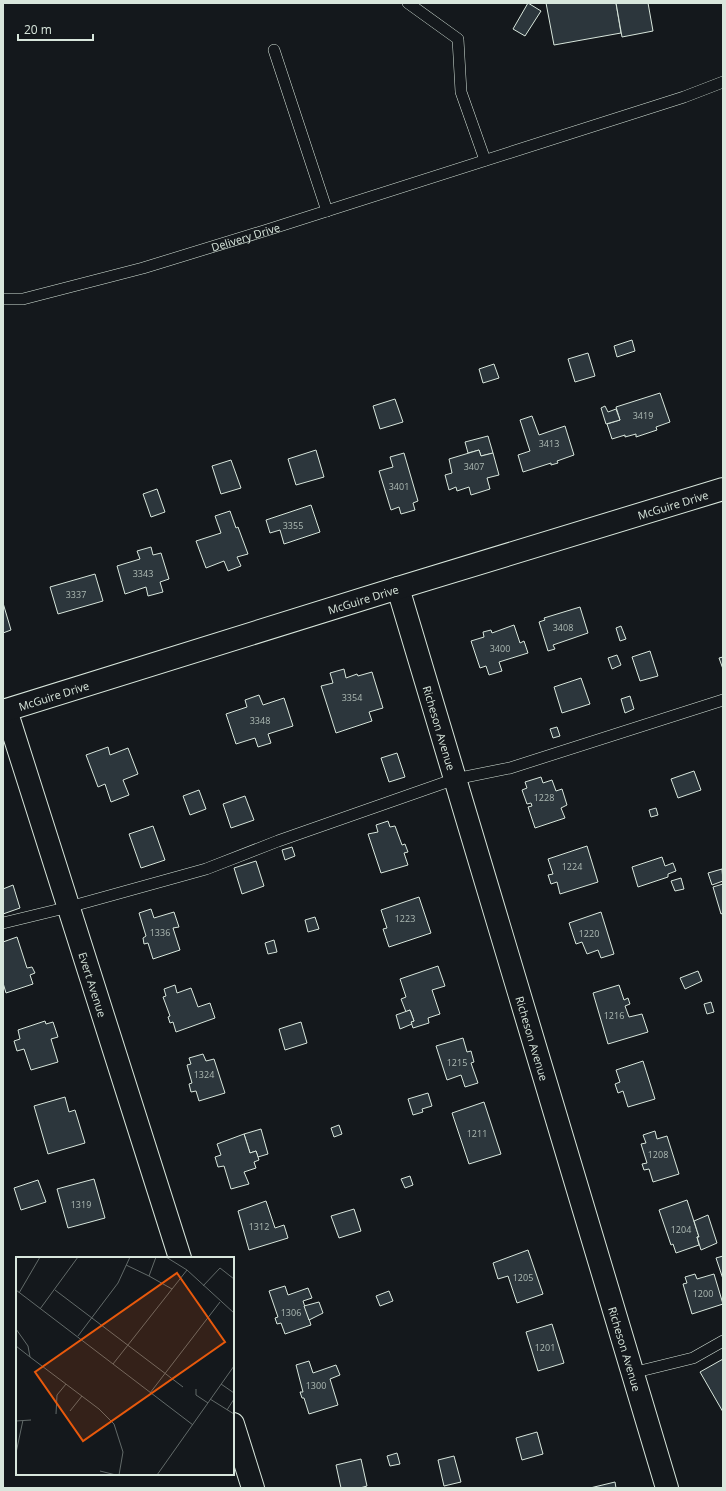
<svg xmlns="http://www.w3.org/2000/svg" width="726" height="1491" font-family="'Open Sans',sans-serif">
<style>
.building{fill:#2c363c;stroke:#d8e6dc}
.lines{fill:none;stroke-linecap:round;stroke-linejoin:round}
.service-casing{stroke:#d8e6dc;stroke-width:12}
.minor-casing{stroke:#d8e6dc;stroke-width:24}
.service{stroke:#14181c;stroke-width:11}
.minor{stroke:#14181c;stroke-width:22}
.labels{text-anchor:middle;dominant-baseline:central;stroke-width:3;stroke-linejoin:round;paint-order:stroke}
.number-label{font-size:9px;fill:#adbab4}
.street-label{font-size:11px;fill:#d8e6dc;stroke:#14181c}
.inset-road{fill:none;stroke:#626a69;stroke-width:1}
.view{fill:#e8590c;fill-opacity:0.15;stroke:#e8590c;stroke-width:2}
.inset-edge{fill:none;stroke:#d8e6dc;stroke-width:2}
</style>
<rect width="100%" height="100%" fill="#14181c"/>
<!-- building -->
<g class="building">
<polygon points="528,3 541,11 525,36 513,29"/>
<polygon points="546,3 616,3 621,33 554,45"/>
<polygon points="616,3 648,3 653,31 622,37"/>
<polygon points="632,340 635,351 617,357 614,346"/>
<polygon points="588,353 595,376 575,382 568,359"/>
<polygon points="494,364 499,378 483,383 479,369"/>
<polygon points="660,393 670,422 656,427 657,430 636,437 636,434 625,437 625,435 612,439 607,424 620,420 616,407"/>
<polygon points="395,399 403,422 380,429 373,406"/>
<polygon points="605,406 608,412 616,409 620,420 606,424 601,408"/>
<polygon points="532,416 539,435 565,426 574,455 557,461 558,463 551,465 551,463 523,472 518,455 530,451 520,420"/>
<polygon points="488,436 493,453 481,456 479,450 468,453 465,442"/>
<polygon points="316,450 324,477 296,485 288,459"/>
<polygon points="479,450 481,456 493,453 499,475 487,478 490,489 471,495 469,487 457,491 456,487 449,490 445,475 452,473 449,459"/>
<polygon points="404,453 418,501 413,503 415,510 401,514 399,507 391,510 379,471 393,467 390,457"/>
<polygon points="231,460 241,488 221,494 212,466"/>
<polygon points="157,489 165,512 151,517 143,494"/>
<polygon points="311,505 320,532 284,544 280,530 270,533 266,520"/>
<polygon points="230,511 236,528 238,527 248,554 237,557 241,566 228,571 224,561 206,568 196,541 221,533 215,516"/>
<polygon points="151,547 153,555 161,553 169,579 160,582 163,592 148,596 146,587 125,594 117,566 140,559 137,551"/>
<polygon points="95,574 103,601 58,614 50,587"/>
<polygon points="3,603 11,630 3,633"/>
<polygon points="580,607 588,633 553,645 555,649 548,651 539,622 545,620 544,618"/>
<polygon points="514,625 520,643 524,641 528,653 499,662 502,671 489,675 486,666 480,668 471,641 484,637 483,632 491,630 492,633"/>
<polygon points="621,626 626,639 620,641 616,628"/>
<polygon points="650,651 658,676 640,681 632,657"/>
<polygon points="617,655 621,665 612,669 608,658"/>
<polygon points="723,657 723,669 719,658"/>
<polygon points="344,669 346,678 357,674 358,676 372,672 383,708 369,712 372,721 336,733 321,686 333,683 330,673"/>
<polygon points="581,678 590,704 562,713 554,687"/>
<polygon points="259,695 263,705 284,698 293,726 268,734 271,743 258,747 255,738 236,744 226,714 247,707 245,700"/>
<polygon points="630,696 634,709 625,713 621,699"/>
<polygon points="557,727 560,736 553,738 550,729"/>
<polygon points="108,747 110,755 128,748 138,774 123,780 129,795 111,802 105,784 98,787 86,755"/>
<polygon points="397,753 405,777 389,782 381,758"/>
<polygon points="694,771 701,790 678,798 671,779"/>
<polygon points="541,777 543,783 552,780 556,791 562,789 567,805 561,808 565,818 535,828 528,807 532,806 531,803 527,804 522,790 527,788 525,782"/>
<polygon points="199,790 206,809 190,815 183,796"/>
<polygon points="245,796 254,820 231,828 223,804"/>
<polygon points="656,808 658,815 651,817 649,810"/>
<polygon points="388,821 390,827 395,826 402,845 405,844 408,852 404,853 408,865 381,873 368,834 378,832 376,825"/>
<polygon points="153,826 165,860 141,868 129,834"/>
<polygon points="587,846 598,882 560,894 557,882 551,884 548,875 553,874 548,859"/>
<polygon points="292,847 295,856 285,860 282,850"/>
<polygon points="662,857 665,866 673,863 676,871 668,874 668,877 638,887 632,867"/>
<polygon points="256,861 264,886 242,894 234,868"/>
<polygon points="722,869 723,881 712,885 708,873"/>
<polygon points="681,878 684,889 675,891 671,881"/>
<polygon points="723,884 723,913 721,914 713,887"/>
<polygon points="13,885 20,908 3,914 3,889"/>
<polygon points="419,897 431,933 389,947 383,929 387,928 381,910"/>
<polygon points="151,909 154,918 174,912 179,927 173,928 180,950 153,959 148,943 144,944 143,938 146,936 139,913"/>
<polygon points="601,912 614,954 601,958 598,950 587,954 582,942 576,944 569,923"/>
<polygon points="315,917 319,929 308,932 305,920"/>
<polygon points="17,937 27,968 32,967 35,973 30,975 33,984 6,993 3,983 3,942"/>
<polygon points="274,940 277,952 268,954 265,943"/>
<polygon points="438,966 445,986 432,990 440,1014 428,1018 429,1023 413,1028 411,1022 414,1021 410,1010 406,1012 401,999 406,997 400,979"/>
<polygon points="698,971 702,981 685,989 680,978"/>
<polygon points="175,985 177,993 191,988 198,1007 210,1003 215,1018 176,1032 173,1022 170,1023 168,1017 170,1016 163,997 166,996 164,989"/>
<polygon points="619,985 624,1000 628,998 630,1004 625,1006 629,1017 642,1014 648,1032 608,1044 593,993"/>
<polygon points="711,1002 714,1012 707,1014 704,1004"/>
<polygon points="410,1010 414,1021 411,1022 412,1024 400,1029 396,1015"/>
<polygon points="45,1021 46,1024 53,1022 58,1037 51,1039 58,1062 31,1070 24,1049 17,1051 14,1041 20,1039 18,1030"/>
<polygon points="301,1022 307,1043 285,1050 279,1029"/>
<polygon points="463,1038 467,1052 471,1051 474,1062 471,1063 478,1083 465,1087 461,1075 447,1080 436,1046"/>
<polygon points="203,1054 206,1061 214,1059 225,1093 199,1101 196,1091 191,1092 189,1084 192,1083 187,1065 191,1064 189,1058"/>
<polygon points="643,1061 655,1099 628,1107 623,1091 618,1093 615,1084 620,1082 616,1070"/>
<polygon points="428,1093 432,1106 422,1109 423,1112 413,1115 408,1099"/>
<polygon points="65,1097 69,1112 75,1110 85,1143 48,1154 34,1106"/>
<polygon points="484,1102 501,1154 469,1164 452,1113"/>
<polygon points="339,1125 342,1134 334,1137 331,1128"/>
<polygon points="261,1129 268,1154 258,1157 256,1151 250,1153 244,1134"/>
<polygon points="655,1131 657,1139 667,1136 679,1174 653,1182 649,1169 644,1170 642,1164 647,1163 641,1144 646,1143 643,1135"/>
<polygon points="244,1134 250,1153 256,1151 259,1160 254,1162 256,1168 244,1172 249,1184 231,1189 224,1166 218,1167 215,1157 221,1155 217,1144"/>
<polygon points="410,1176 413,1185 405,1188 401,1179"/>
<polygon points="94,1179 105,1218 68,1228 57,1189"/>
<polygon points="38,1180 46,1202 21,1210 14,1188"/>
<polygon points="687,1200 699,1237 697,1237 699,1245 676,1253 673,1244 671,1245 659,1210"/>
<polygon points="266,1201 275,1228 284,1225 288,1238 249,1250 238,1211"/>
<polygon points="354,1209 361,1231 339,1238 331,1216"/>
<polygon points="708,1215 717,1243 701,1250 697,1237 699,1237 694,1221"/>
<polygon points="528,1250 543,1294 517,1303 508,1276 498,1279 493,1263"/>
<polygon points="723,1256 723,1279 716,1258"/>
<polygon points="695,1274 697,1279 714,1274 723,1304 692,1314 683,1284 687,1283 685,1277"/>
<polygon points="285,1286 288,1295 308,1288 312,1298 303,1301 311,1325 285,1334 281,1323 277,1324 275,1318 278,1317 269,1291"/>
<polygon points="389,1291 393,1301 380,1306 376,1296"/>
<polygon points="319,1302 323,1313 309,1320 304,1306"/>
<polygon points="552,1324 564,1363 538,1371 526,1332"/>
<polygon points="723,1359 723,1412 700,1372"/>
<polygon points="309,1361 313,1373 336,1365 340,1375 330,1379 338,1405 309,1414 304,1398 302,1398 300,1392 303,1392 296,1365"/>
<polygon points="537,1432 543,1454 522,1460 516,1438"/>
<polygon points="397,1453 400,1464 390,1466 387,1456"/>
<polygon points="454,1456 461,1482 444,1486 438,1460"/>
<polygon points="361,1459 367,1486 360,1488 341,1488 336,1465"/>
<polygon points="615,1482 616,1488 590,1488"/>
</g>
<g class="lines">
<!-- service casing -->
<g class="service-casing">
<g id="service">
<polyline points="408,3 458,39 461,92 485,160"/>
<polyline points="274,50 327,211"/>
<path id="s1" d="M3,299h20l120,-31 124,-38 417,-133 39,-15"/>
<polyline points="3,923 69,907 206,869 278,841 455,779 510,768 723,700"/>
<polyline points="632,1373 693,1358 723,1341"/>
</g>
</g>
<!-- minor casing -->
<g class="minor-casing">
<g id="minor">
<path id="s2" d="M398,588l269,900"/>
<path id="s3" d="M6,710l174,548"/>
<path id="s4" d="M3,711l395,-123 325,-99"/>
<polyline points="233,1424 253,1488"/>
</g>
</g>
<!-- service -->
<use href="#service" class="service"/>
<!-- minor -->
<use href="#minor" class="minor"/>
</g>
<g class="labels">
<!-- number labels -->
<g class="number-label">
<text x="643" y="415">3419</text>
<text x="549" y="443">3413</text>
<text x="474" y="466">3407</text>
<text x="399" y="486">3401</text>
<text x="293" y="525">3355</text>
<text x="143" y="573">3343</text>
<text x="76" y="594">3337</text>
<text x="563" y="627">3408</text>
<text x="500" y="648">3400</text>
<text x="352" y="697">3354</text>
<text x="260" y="720">3348</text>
<text x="544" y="797">1228</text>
<text x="572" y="866">1224</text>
<text x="405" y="918">1223</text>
<text x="160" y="932">1336</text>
<text x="589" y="933">1220</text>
<text x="614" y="1015">1216</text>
<text x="457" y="1062">1215</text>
<text x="204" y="1074">1324</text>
<text x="477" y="1133">1211</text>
<text x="658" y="1154">1208</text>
<text x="81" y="1204">1319</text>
<text x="259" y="1226">1312</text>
<text x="681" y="1229">1204</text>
<text x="523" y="1277">1205</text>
<text x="703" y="1293">1200</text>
<text x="291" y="1312">1306</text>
<text x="545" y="1347">1201</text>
<text x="316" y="1385">1300</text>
</g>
<!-- street labels -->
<g class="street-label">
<text stroke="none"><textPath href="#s1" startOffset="251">Delivery Drive</textPath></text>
<text stroke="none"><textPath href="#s4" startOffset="701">McGuire Drive</textPath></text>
<text stroke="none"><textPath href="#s4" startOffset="377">McGuire Drive</textPath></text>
<text stroke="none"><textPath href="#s4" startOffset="53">McGuire Drive</textPath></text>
<text stroke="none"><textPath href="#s2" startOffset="146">Richeson Avenue</textPath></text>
<text stroke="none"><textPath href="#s3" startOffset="288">Evert Avenue</textPath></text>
<text stroke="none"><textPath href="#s2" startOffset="470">Richeson Avenue</textPath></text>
<text stroke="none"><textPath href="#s2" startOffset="794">Richeson Avenue</textPath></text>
</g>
</g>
<!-- overview -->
<g transform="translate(16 1257)">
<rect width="218" height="218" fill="#14181c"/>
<path class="inset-road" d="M140,0l-7,19 23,13M150,0l21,13 47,43M110,8l23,11M187,29l17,-18 14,11M0,33l177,135M39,33l128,97M3,36l21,-36M24,52l38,-52M0,72l12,17 2,11 69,52 15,15 9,28 -4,23M62,79l40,-53 12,-26M0,89l14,11M97,107l74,-94M205,127l13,9M180,132v6l12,8M134,136l70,-91M194,142l24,15M211,153l7,-11M54,154l12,-15M40,157l1,-19 9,-11M0,164l15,-1M0,196l7,-33M84,214l16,4M141,218l77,-109"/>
<path class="view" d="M161,16l48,69 -142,99 -48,-69z"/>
<rect width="218" height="218" class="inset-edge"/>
</g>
<!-- border -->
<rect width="726" height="1491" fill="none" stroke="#d8e6dc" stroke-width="8"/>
<!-- scale -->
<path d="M18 34v6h75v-6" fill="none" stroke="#d8e6dc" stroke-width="2"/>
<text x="24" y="34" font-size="12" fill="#d8e6dc" stroke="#14181c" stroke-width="3" paint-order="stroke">20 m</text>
</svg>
